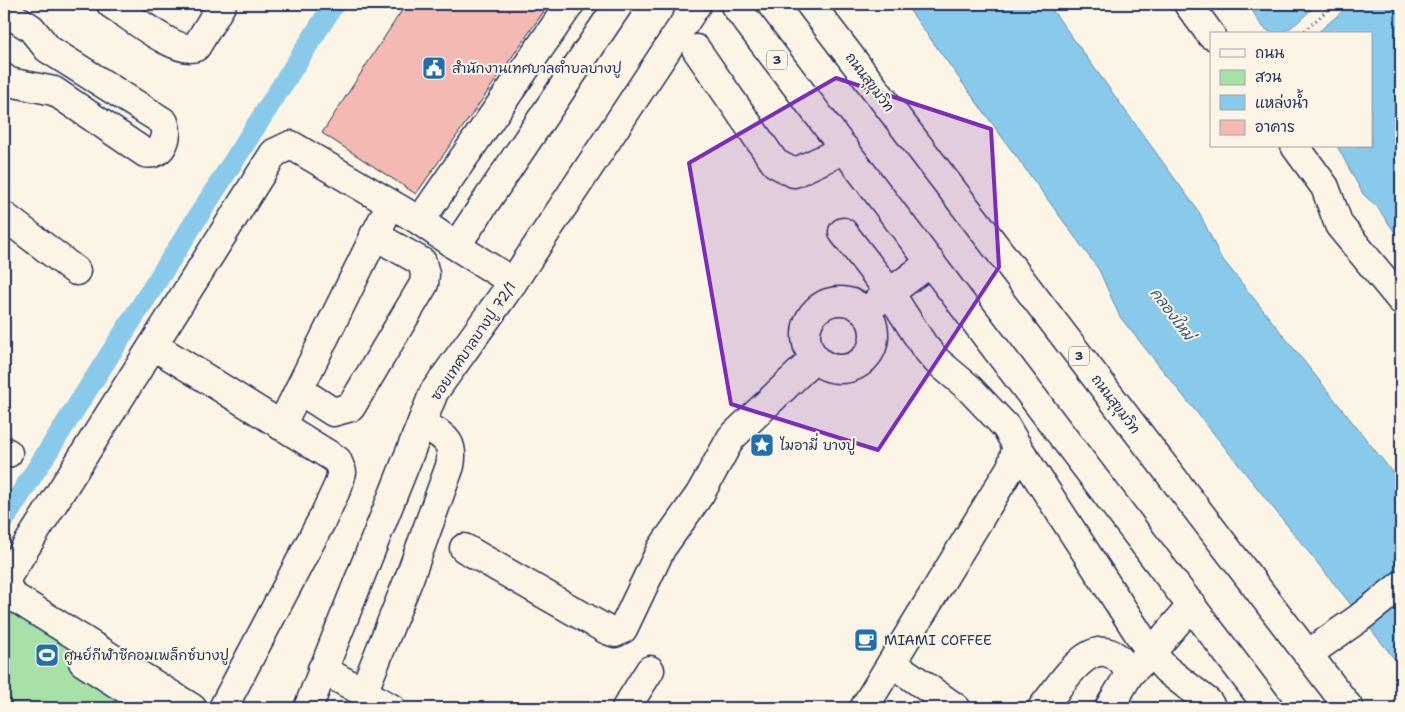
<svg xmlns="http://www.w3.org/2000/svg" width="1405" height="712" font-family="'Shantell Sans','Playpen Sans Thai',sans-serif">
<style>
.green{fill:#a7e1a7;stroke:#618882}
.water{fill:#89caea;stroke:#5d8cb2}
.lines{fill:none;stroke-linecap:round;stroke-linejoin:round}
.canal{stroke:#89caea;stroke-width:21}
.building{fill:#f4b9b2;stroke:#1b2f5e}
.minor-casing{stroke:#1b2f5e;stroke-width:31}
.highway-casing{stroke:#1b2f5e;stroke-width:31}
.path{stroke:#1b2f5e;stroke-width:3;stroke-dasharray:1 4;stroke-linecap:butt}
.minor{stroke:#fcf5e5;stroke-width:28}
.highway{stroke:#fcf5e5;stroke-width:28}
.marked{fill:#7b2cbf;fill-opacity:0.2;stroke:#7b2cbf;stroke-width:4;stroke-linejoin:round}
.labels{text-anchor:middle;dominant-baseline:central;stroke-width:4;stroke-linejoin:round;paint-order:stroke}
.shield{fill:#fcf5e5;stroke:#5e6a86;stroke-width:1}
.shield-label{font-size:12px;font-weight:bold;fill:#1b2f5e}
.poi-label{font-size:14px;fill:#1b2f5e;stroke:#fcf5e5;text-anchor:start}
.street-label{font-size:14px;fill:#1b2f5e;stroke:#fcf5e5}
.water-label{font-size:15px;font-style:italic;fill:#365681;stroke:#fcf5e5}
</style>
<rect width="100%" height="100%" fill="#fcf5e5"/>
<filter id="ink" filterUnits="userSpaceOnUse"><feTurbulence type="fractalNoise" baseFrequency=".02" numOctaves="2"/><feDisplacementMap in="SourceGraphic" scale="10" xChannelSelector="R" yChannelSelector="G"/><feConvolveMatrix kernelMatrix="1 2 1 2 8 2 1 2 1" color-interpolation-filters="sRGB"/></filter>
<g filter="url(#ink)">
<!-- green -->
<polygon class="green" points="4,601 175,708 4,708"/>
<!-- water -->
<g class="water">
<polygon points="905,4 1048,4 1199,212 1220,256 1401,483 1401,667 1120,317 1099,270"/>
<path d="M1249,4h68c-13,11 -34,40 -53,24 -6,-6 -11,-17 -15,-24z"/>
<polygon points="1351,4 1401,4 1401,241 1377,207 1363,194 1337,146 1371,146 1371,34 1316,34"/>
</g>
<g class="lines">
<!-- canal -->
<polyline class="canal" points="4,520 334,4"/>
</g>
<!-- building -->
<polygon class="building" points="406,4 549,4 416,194 322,133"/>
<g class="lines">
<!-- minor casing -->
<g class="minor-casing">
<g id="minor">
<path d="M111,4c18,11 66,51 85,43l26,-43"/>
<polyline points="1188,4 1211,35"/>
<path d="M4,11l27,17 17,21 116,73c6,14 -2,35 -19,31l-91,-62 -45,-9 -5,-4"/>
<polyline points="696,49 775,163 794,173 845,149"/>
<polyline points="1295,146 1325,187 1339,225 1401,300"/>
<polyline points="4,216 76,271"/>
<polyline points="420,221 570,4"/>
<polyline points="843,232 890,293 924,346 937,361 969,388 1006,427 1017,446 1011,467 864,708"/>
<polyline points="456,246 619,4"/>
<circle cx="840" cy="335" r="34"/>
<polyline points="876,303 931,262"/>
<polyline points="154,346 337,460 342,472 338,486 323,518 223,708"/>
<polyline points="299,390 333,412 351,407 424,284 425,274 422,262 374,235"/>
<polyline points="281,426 383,219"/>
<polyline points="1017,446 1151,653 1130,673 1109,708"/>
<polyline points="4,451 8,453"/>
<polyline points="464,548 607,630 615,633 623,629 661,549 700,494 731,438 815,358"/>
<polyline points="1192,605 1151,653 1167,670 1208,702 1212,708"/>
<polyline points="1308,654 1358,619 1401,585"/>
<polyline points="83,662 155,708"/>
<polyline points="892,663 956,708"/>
<polyline points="322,669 391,708"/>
<path d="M363,693l47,-117 40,-110c5,-27 -7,-29 -28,-43"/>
<polyline points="192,708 14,597 7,587 7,577 274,153 291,145 420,221 456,246 513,282"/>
<polyline points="308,708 434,392 513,282 697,4"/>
<polyline points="626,708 650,670"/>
<path d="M1042,708c22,-26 55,-89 88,-35"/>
</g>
</g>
<!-- highway casing -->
<g class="highway-casing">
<g id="highway">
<polyline points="734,4 1269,708"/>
<polyline points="810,4 1349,708"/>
</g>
</g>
<!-- path -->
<polyline class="path" points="1301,34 1334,4"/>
<!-- minor -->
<use href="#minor" class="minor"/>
<!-- highway -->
<use href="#highway" class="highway"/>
</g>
</g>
<!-- marked area -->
<path class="marked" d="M836,78l155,51 8,138 -121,183 -147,-46 -42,-241z"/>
<!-- icons -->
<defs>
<g id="civic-square" transform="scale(1.25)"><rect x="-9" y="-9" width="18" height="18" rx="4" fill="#1f6fb2" stroke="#fcf5e5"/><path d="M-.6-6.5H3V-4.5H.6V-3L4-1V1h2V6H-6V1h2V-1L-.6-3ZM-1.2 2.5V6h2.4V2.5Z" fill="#fff"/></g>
<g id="sight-square" transform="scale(1.25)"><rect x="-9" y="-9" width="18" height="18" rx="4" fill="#1f6fb2" stroke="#fcf5e5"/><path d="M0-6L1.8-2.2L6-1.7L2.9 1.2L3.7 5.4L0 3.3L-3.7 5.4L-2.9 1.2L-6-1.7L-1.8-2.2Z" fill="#fff"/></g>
<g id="cafe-square" transform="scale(1.25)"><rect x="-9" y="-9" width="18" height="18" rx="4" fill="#1f6fb2" stroke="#fcf5e5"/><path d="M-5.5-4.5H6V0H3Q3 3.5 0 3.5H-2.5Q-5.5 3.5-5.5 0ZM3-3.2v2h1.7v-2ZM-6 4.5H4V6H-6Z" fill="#fff"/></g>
<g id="stadium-square" transform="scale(1.25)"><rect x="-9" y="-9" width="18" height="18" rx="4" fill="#1f6fb2" stroke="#fcf5e5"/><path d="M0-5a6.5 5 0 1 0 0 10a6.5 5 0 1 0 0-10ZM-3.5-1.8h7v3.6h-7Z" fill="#fff"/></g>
</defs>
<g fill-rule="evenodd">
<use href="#civic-square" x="434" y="68"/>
<use href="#sight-square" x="762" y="445"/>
<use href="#cafe-square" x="866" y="640"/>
<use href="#stadium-square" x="47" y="655"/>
</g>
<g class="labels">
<!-- shield labels -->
<g class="shield">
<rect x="767" y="50.5" width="20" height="19" rx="4"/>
<rect x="1069" y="346.5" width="20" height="19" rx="4"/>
</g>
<g class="shield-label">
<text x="777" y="60">3</text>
<text x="1079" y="356">3</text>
</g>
<!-- poi labels -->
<g class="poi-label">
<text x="452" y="68">สำนักงานเทศบาลตำบลบางปู</text>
<text x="780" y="445">ไมอามี่ บางปู</text>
<text x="884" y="640">MIAMI COFFEE</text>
<text x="64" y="655">ศูนย์กีฬาซีคอมเพล็กซ์บางปู</text>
</g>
<!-- street labels -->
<g class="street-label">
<text transform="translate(870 82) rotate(53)">ถนนสุขุมวิท</text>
<text transform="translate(473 341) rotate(-56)">ซอยเทศบาลบางปู 72/1</text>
<text transform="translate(1116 404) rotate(53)">ถนนสุขุมวิท</text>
</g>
<!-- water labels -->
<g class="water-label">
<text transform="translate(1172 314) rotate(53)">คลองใหม่</text>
</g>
</g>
<!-- margin -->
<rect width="1405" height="712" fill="none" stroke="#fcf5e5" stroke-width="20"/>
<rect x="10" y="10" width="1385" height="692" fill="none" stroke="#1b2f5e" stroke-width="2" filter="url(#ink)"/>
<!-- legend -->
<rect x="1210" y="32" width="162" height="115" fill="#fcf5e5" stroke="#a2a6af"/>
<rect x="1220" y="49" width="25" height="8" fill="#fcf5e5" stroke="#a2a6af"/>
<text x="1255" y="58" font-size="15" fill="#1b2f5e">ถนน</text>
<rect x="1220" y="70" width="25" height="15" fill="#a7e1a7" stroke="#a2a6af"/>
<text x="1255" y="82" font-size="15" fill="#1b2f5e">สวน</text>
<rect x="1220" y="95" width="25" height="15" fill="#89caea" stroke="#a2a6af"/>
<text x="1255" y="108" font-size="15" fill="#1b2f5e">แหล่งน้ำ</text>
<rect x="1220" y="120" width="25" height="15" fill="#f4b9b2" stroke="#a2a6af"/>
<text x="1255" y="132" font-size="15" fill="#1b2f5e">อาคาร</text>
</svg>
